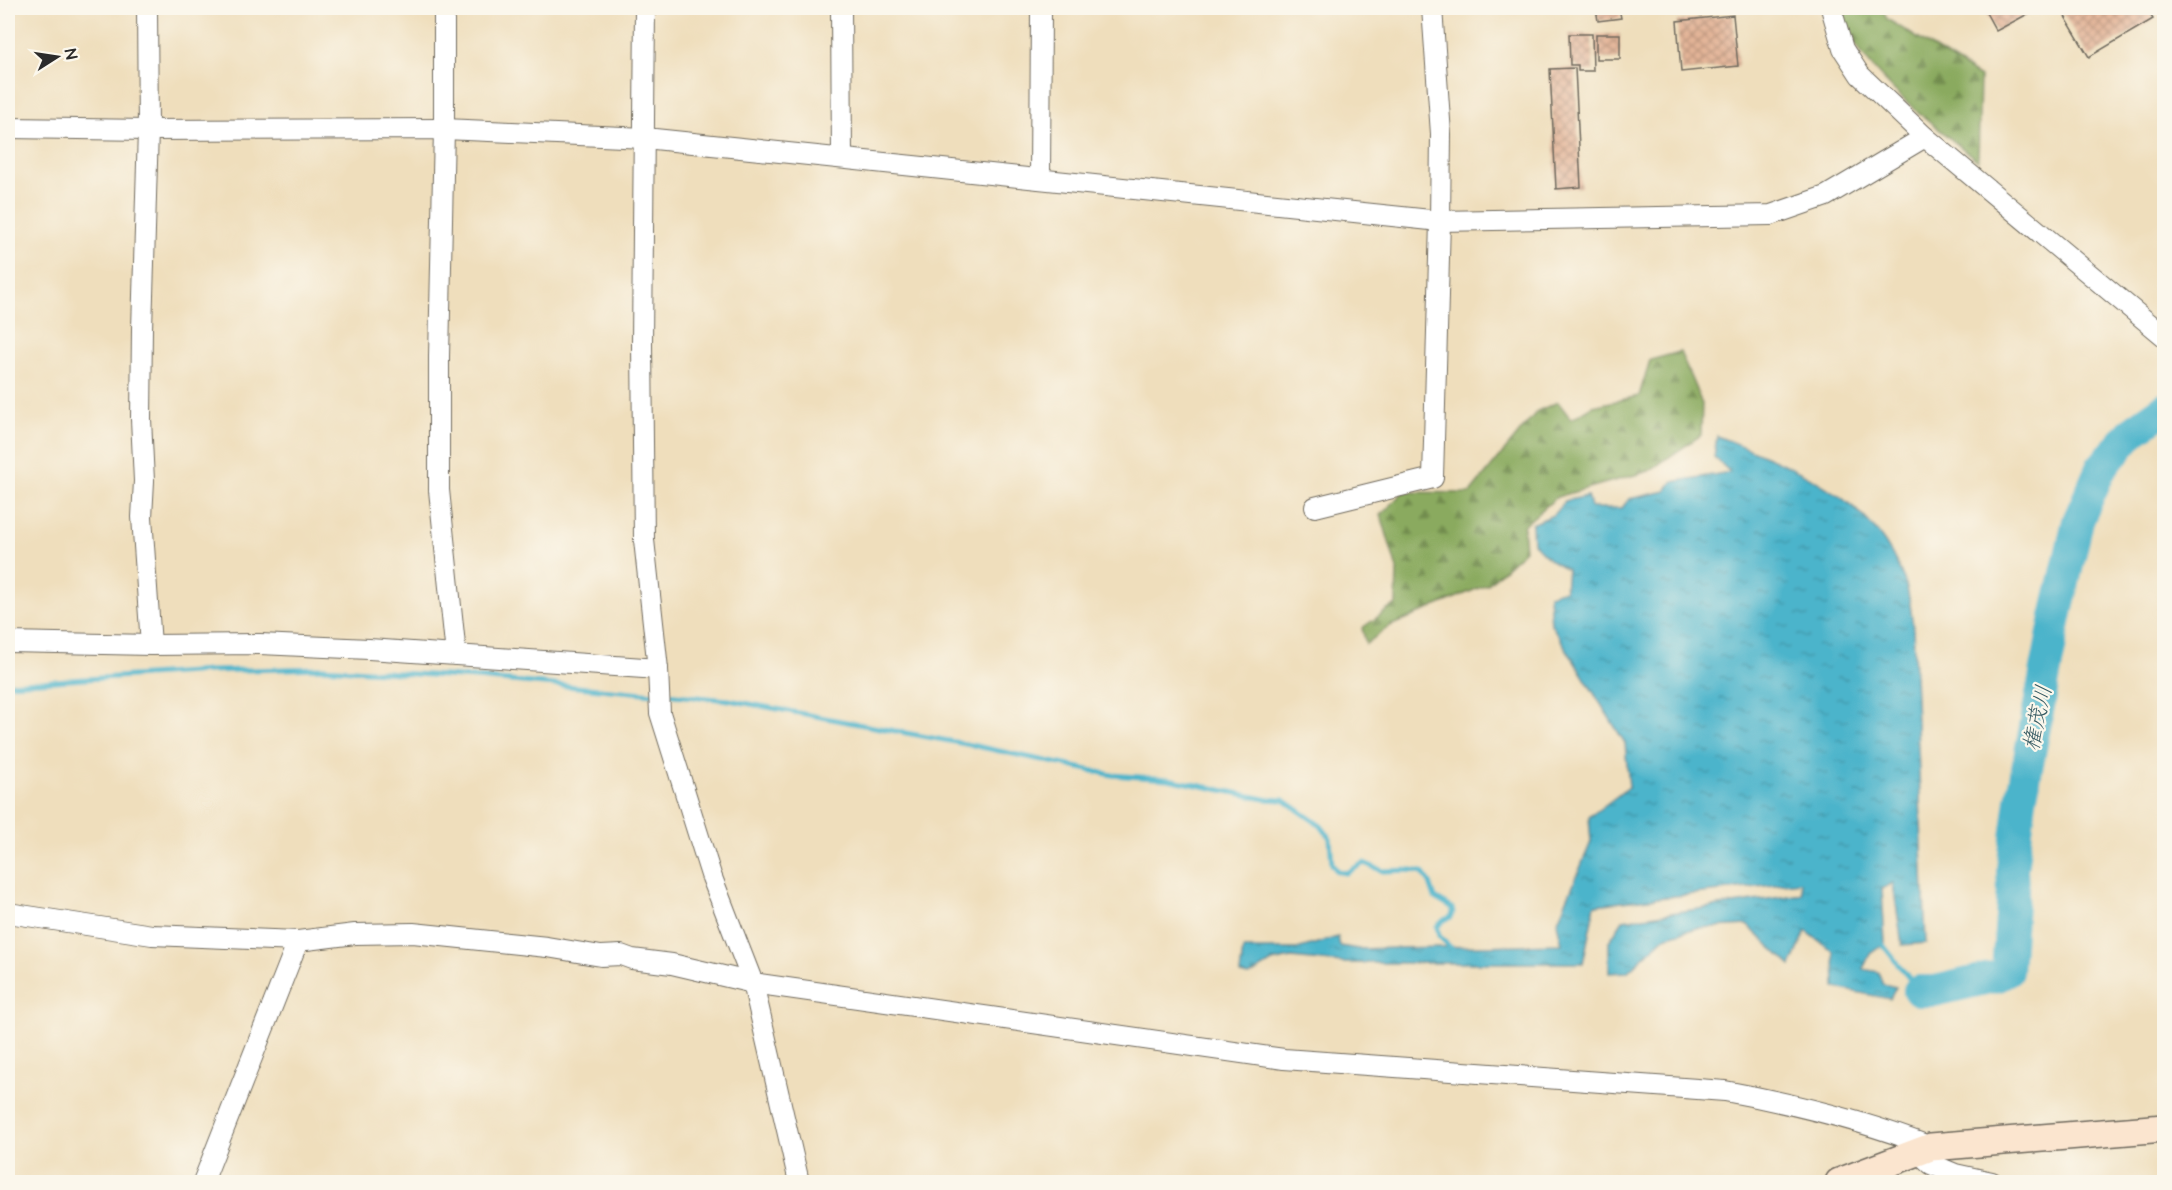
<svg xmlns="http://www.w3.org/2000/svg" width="2172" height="1190" font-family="'Architects Daughter','Klee One',sans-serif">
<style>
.forest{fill:url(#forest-firs);stroke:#5a6a44;stroke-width:1.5}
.water{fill:url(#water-ripples);stroke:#3c707b;stroke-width:1.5}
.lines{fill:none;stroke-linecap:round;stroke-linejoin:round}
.stream{stroke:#4cb4cb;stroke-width:5}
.river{stroke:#4cb4cb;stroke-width:32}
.building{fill:url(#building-cross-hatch)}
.street-casing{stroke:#706a5e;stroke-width:22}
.secondary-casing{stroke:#706a5e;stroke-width:30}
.street{stroke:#fff;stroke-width:20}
.secondary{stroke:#fbe5cf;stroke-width:27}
.labels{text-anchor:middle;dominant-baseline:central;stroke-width:4.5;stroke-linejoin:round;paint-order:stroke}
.water-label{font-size:22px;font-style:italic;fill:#375b63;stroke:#fbf7ec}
</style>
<defs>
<pattern id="forest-firs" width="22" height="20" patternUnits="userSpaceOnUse" patternTransform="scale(1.5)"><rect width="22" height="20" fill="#8aaa5e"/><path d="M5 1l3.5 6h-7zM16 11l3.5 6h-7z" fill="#718b4e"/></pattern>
<pattern id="water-ripples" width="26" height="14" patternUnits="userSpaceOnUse" patternTransform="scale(1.5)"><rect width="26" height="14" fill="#4cb4cb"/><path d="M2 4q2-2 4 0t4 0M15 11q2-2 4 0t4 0" fill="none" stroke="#3f93a5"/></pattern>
<pattern id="building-cross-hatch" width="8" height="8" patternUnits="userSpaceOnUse" patternTransform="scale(1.5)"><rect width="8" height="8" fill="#e3b497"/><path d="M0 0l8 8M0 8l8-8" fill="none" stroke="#b8937b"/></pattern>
</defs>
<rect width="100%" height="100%" fill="#fbf7ec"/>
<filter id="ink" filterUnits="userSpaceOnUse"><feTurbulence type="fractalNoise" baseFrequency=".0167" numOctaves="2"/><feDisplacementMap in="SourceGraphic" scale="12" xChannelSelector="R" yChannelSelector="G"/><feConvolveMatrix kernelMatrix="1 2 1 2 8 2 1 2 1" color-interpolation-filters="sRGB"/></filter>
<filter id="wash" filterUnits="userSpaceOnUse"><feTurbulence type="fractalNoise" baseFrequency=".008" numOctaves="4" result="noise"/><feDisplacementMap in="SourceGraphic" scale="24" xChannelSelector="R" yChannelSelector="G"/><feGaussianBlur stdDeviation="1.35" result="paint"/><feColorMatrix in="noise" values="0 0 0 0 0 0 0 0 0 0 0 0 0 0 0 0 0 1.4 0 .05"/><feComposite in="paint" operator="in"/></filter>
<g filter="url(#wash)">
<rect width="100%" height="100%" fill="#efdebc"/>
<!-- forest -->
<g class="forest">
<path d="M1841,8h41l5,11 93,58 -2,84c-44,-36 -100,-76 -129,-127 -4,-8 -5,-18 -8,-26z"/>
<polygon points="1680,352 1702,404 1701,435 1649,471 1557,497 1523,526 1525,550 1488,584 1390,626 1366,644 1362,628 1396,604 1397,569 1381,515 1403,492 1470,493 1537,411 1558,402 1571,419 1593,406 1639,396 1650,360"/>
</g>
<!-- water -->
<path class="water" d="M1717,436c69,28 147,56 180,128 3,7 7,14 9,21 4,13 5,28 7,41l13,317 -24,2 -9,-62 -11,6 3,54 -15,11 -7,15 15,3 5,12 13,3 -6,12 -55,-11 -1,-36 -28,-21 -15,35 -44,-41 -50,3 -32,9 -38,35 -18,1v-31l14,-22 179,-26 -1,-12 -206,23 -12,58h-240l-52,-5 -19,4 -23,14 -9,-2 3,-25h54l41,-12 2,9 18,3 204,-5 -5,-21 34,-81 -2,-25 40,-30 -4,-44 -74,-119 -2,-29 16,-5 2,-21 -18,-10 -16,-16 -1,-19 21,-9 12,-14 23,-5 3,12h31l7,-9 37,-8 6,-9 58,-10 -16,-15z"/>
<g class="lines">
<!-- stream -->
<g class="stream">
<polyline points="8,684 209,671 322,668 476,678 655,694"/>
<polyline points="664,694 729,700 976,746 1112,775 1168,779 1265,799 1284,800 1321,826 1330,838 1332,864 1337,871 1346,873 1364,863 1383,871 1412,870 1422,872 1430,883 1435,898 1452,908 1453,913 1451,917 1444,920 1437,927 1439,936 1454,951"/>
<polyline points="1880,941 1919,991"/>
</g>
<!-- river -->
<polyline class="river" points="1919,991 1935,991 1998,976 2007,971 2013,890 2012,869 2021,800 2056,617 2078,521 2101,468 2133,431 2164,409"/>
</g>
<g id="blocks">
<!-- building -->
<g class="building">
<polygon points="1596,8 1619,8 1621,18 1598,21"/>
<polygon points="1988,8 2039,8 1996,31 1984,9"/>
<polygon points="2060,8 2146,8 2153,19 2089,57"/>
<polygon points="1733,15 1738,66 1681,72 1677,21"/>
<polygon points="1569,34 1592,34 1593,71 1578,71 1578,65 1570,65"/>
<rect x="1596" y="34" width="24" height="25"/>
<polygon points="1575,68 1581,187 1556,189 1550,69"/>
</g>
</g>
</g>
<g filter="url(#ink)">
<use href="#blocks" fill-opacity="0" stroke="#706a5e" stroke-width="1.5"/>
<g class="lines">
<!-- street casing -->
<g class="street-casing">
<g id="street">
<polyline points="147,8 148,130 142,329 141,419 144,481 142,517 151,645"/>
<polyline points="444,8 444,129 439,357 439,490 456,655"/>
<polyline points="645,8 642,344 644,540 658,669 660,713 711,875 753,983 799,1182"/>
<polyline points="841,8 842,158"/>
<polyline points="1831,8 1843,49 1860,75 1925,137 2164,336"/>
<polyline points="8,128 148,130 444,129 645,138 1440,221 1771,215 1826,196 1925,137"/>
<polyline points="1040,179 1041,8"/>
<polyline points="1315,507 1433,478 1440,221 1441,134 1432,8"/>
<polyline points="8,642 151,645 260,644 369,649 658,669"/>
<path d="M8,913l144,22 146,6 57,-7 58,-1 134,14 54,9 20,-1 11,4 40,5 81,19 531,76 441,32c71,13 140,30 206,56"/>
<polyline points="1918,1152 1931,1164 1955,1174 1992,1182"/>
<polyline points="203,1182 298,941"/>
</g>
</g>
<!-- secondary casing -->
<g class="secondary-casing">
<polyline id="secondary" points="1839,1182 1931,1147 2164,1128"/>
</g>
<!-- street -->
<use href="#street" class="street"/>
<!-- secondary -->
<use href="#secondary" class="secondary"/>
</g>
</g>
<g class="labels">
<!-- water labels -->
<g class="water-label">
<text transform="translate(2038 718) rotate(-78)">権茂川</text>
</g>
</g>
<!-- margin -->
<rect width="2172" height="1190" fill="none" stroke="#fbf7ec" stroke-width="30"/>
<!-- north arrow -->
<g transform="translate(57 57) rotate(78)" stroke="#fbf7ec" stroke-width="4.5" paint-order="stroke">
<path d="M0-4.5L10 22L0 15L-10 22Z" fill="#2b2b2b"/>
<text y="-9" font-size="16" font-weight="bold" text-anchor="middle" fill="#2b2b2b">N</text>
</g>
</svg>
